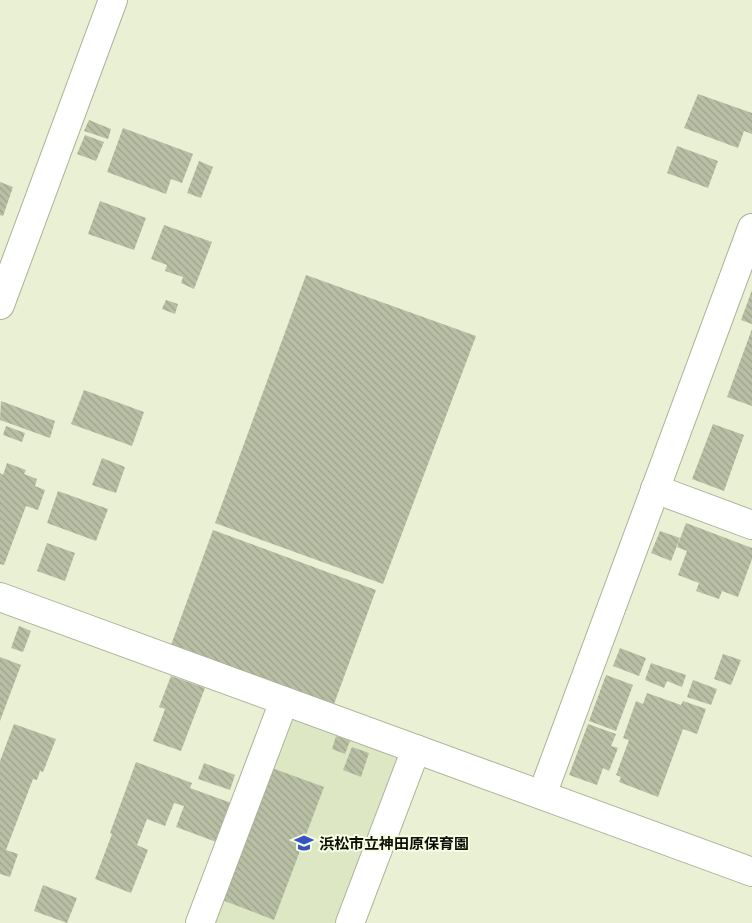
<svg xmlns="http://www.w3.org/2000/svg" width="752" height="923" font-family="'Public Sans','Noto Sans JP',sans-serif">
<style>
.built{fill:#dee7c4}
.building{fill:url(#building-back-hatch)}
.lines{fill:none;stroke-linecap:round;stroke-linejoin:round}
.minor-casing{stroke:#acb399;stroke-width:30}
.minor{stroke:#fff;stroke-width:28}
.labels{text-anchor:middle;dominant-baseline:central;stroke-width:4;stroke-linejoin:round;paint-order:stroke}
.poi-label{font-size:15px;font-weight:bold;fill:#0d0f06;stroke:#f6fde2;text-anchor:start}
</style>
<defs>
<pattern id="building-back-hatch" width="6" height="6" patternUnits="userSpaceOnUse" patternTransform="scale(1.25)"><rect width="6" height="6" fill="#b8bfa4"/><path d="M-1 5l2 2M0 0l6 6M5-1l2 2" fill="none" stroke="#9da38c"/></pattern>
</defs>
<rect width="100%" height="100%" fill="#e9f0d4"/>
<!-- built -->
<polygon class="built" points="289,715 394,754 398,763 337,923 211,923"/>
<!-- building -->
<g class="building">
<polygon points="698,94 752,113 752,134 744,131 738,148 684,128"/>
<polygon points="89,120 111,129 108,139 84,131"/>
<polygon points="123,128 193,154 182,183 171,179 166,194 107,172"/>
<polygon points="85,135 104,142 96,161 77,154"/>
<polygon points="677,146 718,161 708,188 667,173"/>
<polygon points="199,161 213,167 201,198 187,193"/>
<polygon points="0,182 13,187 3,216 0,215"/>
<polygon points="100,201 146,218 134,250 88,234"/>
<polygon points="164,225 212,242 194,289 181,283 183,277 165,271 167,265 151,259"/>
<polygon points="306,275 476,336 383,584 215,523"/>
<polygon points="752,290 752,324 741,320"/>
<polygon points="166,300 178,304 175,314 162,309"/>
<polygon points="752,329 752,406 727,397"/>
<polygon points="84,390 144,412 132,446 71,424"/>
<polygon points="1,401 55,421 50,438 0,420"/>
<polygon points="713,424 744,435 724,491 692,479"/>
<polygon points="6,426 25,433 22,442 3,435"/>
<polygon points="102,458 125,467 116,493 92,485"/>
<polygon points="7,463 26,470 24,474 37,479 35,486 45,490 38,510 26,506 4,565 0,564 0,473 3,475"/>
<polygon points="58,491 108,509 96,541 47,523"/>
<polygon points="686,523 752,548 752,559 738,597 722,591 719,599 696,591 699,583 678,575 687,551 677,547"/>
<polygon points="213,530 376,590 334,704 171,645"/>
<polygon points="660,531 680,538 671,561 651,553"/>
<polygon points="47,543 75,553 65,581 37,571"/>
<polygon points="19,626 31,631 23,652 11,648"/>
<polygon points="620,648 646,658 639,676 613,666"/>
<polygon points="723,654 741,660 731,685 714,679"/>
<polygon points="0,657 21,665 0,721"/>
<polygon points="651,663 686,675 682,687 667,681 664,688 645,680"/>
<polygon points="606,675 633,685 616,731 589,721"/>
<polygon points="171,676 205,688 181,751 153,741 165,709 159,707"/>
<polygon points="693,680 717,689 711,705 687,697"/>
<polygon points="647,693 681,705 683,701 706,709 697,734 683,729 658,797 619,782 621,777 616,775 629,740 623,738 636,701 643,704"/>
<polygon points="14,724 56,739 43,772 40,771 37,780 33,779 6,850 18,854 10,877 0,874 0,761"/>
<polygon points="588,724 616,734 611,746 618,748 609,771 603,768 597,785 569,775"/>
<polygon points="336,736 350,741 345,754 332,749"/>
<polygon points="352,747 369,753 361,777 343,770"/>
<polygon points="136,762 192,783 190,788 234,804 219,843 176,827 184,806 174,803 165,826 147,819 137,845 148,850 131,893 95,879 112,834 110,833"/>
<polygon points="204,763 235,775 230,790 198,779"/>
<polygon points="272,768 324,787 274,920 222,900"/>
<polygon points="43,885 77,898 67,923 34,911"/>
</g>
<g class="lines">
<!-- minor casing -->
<g class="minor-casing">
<g id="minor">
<polyline points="0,305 113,0"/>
<polyline points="655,489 752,525"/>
<polyline points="0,597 752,872"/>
<polyline points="542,795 752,228"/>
<polyline points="200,923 284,701"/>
<polyline points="350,923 416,749"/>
</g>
</g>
<!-- minor -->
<use href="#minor" class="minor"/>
</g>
<!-- icons -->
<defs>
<g id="school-bare" transform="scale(1.5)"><path d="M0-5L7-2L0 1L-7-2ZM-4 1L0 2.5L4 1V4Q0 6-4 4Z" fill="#3652c3" stroke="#f6fde2" stroke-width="2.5" paint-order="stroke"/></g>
</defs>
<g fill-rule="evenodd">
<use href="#school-bare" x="304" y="843"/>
</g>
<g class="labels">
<!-- poi labels -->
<g class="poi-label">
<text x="319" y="843">浜松市立神田原保育園</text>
</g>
</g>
</svg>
